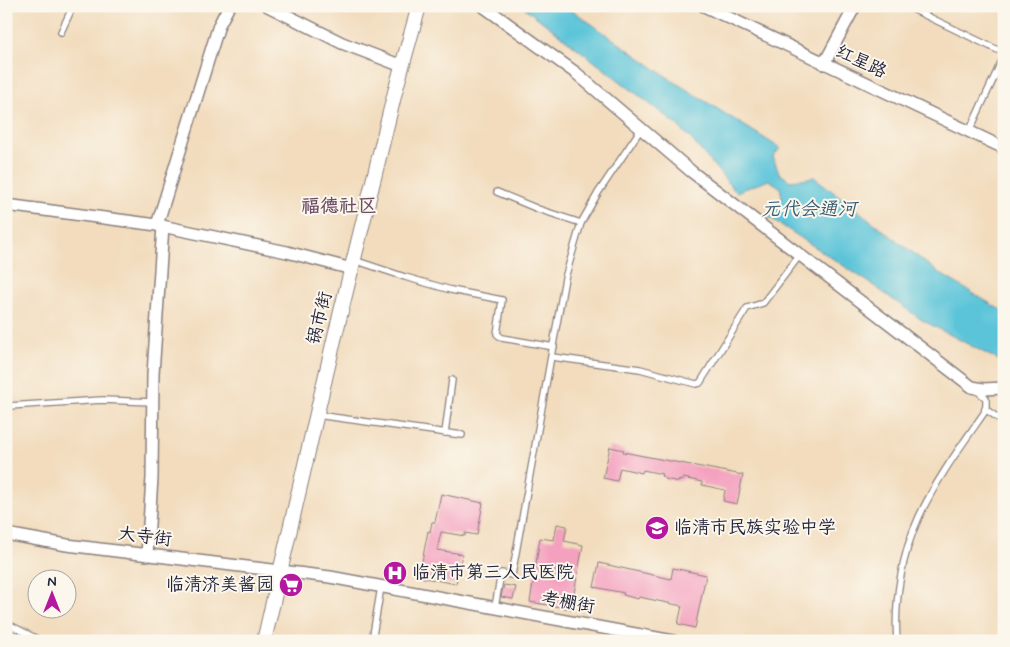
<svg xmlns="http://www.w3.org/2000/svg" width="1010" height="647" font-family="Mynerve,'LXGW WenKai TC',sans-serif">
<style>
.water{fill:#5cc4d9;stroke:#3f738a}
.building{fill:#f4a0bf}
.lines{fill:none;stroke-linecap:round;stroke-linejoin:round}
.service-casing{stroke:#8a7f7c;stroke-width:8}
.minor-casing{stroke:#8a7f7c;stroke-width:14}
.tertiary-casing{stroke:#8a7f7c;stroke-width:16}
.service{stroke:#fff;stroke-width:5.5}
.minor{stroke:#fff;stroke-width:11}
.tertiary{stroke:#fff;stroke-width:14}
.labels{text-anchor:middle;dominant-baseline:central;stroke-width:4;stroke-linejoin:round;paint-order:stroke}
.street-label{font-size:18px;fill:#22223b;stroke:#fbf7ec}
.poi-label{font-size:18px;fill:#22223b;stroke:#fbf7ec;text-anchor:start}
.neighbourhood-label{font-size:19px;font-weight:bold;fill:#6c4e69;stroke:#fbf7ec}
.water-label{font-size:19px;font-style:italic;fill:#365b72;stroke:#fbf7ec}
</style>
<rect width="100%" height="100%" fill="#fbf7ec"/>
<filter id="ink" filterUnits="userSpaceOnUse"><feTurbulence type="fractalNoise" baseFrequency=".02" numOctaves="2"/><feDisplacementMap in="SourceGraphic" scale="10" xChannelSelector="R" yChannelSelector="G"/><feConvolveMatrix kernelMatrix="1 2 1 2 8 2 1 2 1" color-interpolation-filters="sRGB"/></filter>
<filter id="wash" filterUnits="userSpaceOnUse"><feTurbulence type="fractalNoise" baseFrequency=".0096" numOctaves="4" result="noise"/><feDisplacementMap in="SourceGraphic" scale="20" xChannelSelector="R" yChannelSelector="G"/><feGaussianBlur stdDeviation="1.12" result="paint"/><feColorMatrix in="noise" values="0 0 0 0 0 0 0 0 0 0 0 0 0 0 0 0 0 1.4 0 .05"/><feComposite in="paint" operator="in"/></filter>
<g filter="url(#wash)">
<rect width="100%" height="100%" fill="#f2dcbd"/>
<!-- water -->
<polygon class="water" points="522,6 566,6 673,81 780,148 773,157 779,173 790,181 814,177 939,273 1004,312 1004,363 922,320 867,281 769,217 782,197 780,187 769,180 736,192 692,140 676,124"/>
<g id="blocks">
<!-- building -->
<g class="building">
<polygon points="610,447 624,450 623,452 743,475 737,504 723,501 725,490 702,485 702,482 683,478 683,481 679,480 679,482 665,479 665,477 661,476 662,474 643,470 642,473 620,468 617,481 603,478"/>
<polygon points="441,494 483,503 477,535 465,533 465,536 441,532 437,550 462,554 456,584 419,577 428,531 430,532 432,522 435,522"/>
<polygon points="557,524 567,526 564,541 583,545 571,609 530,602 540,538 554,540"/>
<polygon points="599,563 671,579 673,568 706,575 695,628 678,624 682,606 639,597 638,599 623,595 624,593 594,587"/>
<polygon points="504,585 516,587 513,599 501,597"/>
</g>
</g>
</g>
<g filter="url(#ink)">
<use href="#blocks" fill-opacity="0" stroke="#8a7f7c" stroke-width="1"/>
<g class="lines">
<!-- service casing -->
<g class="service-casing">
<g id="service">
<polyline points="841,6 851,13"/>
<polyline points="906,6 1004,53"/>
<polyline points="61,32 73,6"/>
<polyline points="969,132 1004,56"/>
<polyline points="497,192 538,209 581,223"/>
<polyline points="354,260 405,277 451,290 502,300 497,334 502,338 554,347"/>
<polyline points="552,357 640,369 696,384 700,383 747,308 763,303 800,255"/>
<polyline points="985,409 1004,422"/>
<polyline points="317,415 462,435"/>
<polyline points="6,417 9,406 102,400 153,402"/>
<polyline points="445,433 452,380"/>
<polyline points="495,607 501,573 512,575 565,278 581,223 598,193 641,129"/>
<polyline points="6,623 41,641"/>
<polyline points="372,641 381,587"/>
<path d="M897,641c-3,-41 5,-87 22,-124 17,-37 42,-71 65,-104l2,-7v-8l-10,-8"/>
</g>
</g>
<!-- minor casing -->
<g class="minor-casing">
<g id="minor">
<polyline points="268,6 342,43 402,66"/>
<polyline points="483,6 576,73 692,172 972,387 983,389 1004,388"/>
<polyline points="704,6 1004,148"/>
<polyline points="824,64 855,6"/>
<polyline points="6,205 157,225 287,252 352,269"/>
<polyline points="157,225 219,25 229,6"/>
<polyline points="6,534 67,545 330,577 673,641"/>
<polyline points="147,555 152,478 153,374 163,226"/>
</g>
</g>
<!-- tertiary casing -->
<g class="tertiary-casing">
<polyline id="tertiary" points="264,641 334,340 396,88 419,6"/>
</g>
<!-- service -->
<use href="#service" class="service"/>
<!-- minor -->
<use href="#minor" class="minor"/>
<!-- tertiary -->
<use href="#tertiary" class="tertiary"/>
</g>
</g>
<!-- icons -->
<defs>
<g id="school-disc" transform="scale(1.25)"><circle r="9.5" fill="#b5179e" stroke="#fbf7ec"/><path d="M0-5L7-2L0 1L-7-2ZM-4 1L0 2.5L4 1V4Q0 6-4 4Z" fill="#fff"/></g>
<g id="hospital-disc" transform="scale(1.25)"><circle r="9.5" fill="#b5179e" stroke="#fbf7ec"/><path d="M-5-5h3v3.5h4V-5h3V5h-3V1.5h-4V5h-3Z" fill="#fff"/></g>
<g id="supermarket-disc" transform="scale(1.25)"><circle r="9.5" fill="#b5179e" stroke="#fbf7ec"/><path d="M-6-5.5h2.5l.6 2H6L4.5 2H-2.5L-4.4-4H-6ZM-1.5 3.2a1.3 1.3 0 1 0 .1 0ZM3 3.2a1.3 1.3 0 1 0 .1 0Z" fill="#fff"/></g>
</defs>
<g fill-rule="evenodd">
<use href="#school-disc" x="657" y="528"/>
<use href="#hospital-disc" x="395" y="573"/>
<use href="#supermarket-disc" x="291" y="585"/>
</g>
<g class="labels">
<!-- street labels -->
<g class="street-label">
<text transform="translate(861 62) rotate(25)">红星路</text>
<text transform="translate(320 318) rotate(-76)">锅市街</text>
<text transform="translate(145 537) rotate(7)">大寺街</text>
<text transform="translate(568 603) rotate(10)">考棚街</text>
</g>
<!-- poi labels -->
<g class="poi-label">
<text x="674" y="528">临清市民族实验中学</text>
<text x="412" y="573">临清市第三人民医院</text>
<text x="274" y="585" text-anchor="end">临清济美酱园</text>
</g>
<!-- neighbourhood labels -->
<g class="neighbourhood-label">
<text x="339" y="206">福德社区</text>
</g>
<!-- water labels -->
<g class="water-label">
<text x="809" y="209">元代会通河</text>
</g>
</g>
<!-- margin -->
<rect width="1010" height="647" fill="none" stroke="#fbf7ec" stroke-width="25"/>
<!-- north arrow -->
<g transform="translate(52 594)"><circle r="24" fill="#fbf7ec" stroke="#a4a2a5"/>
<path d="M0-4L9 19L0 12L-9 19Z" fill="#b5179e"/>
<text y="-8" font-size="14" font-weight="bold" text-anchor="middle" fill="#22223b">N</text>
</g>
</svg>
